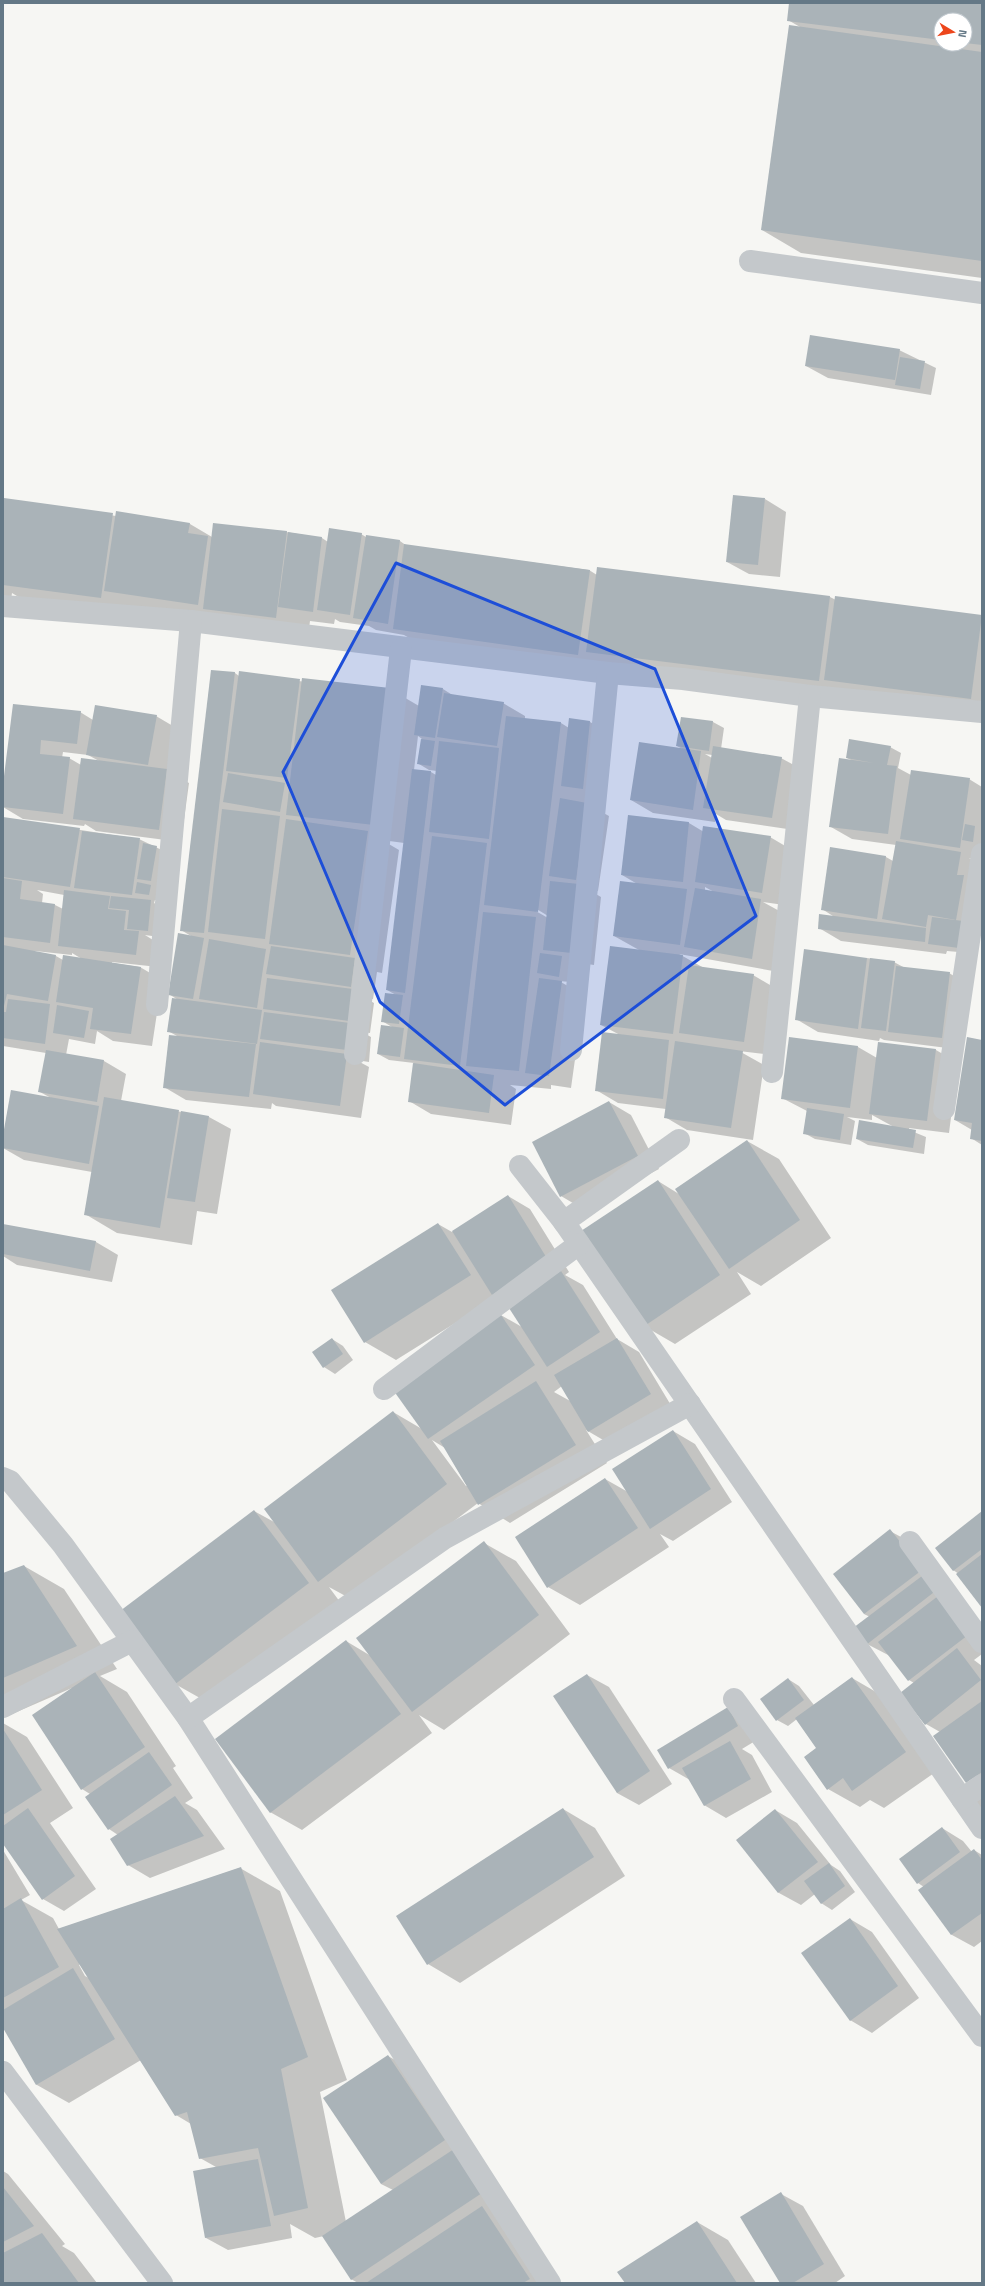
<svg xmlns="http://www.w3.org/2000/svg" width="985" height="2286" font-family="'Titillium Web',sans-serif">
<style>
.shadow{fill:#0003;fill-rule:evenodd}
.building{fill:#aab3b8}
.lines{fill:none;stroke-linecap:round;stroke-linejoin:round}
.minor{stroke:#c4c8cb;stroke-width:22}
.marked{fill:#1d4ed8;fill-opacity:0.2;stroke:#1d4ed8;stroke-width:3;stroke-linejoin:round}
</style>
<rect width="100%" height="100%" fill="#f6f6f3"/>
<!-- shadow -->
<g class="shadow">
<path d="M790,3h192v275l-181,-25 -39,-23 38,-203 -12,-7zM941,20h24v24h-24z"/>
<polygon points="899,350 936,368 931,395 828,378 806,366"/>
<polygon points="4,499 116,516 190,524 212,537 286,532 322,538 328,542 361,534 366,537 400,541 407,546 589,570 597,575 598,568 830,597 836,600 836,597 982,616 982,714 425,647 404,635 376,630 369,626 340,622 335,619 334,624 310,621 308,636 25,601 12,593 11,600 3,599"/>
<polygon points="765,499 786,512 780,577 749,574 727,562"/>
<path d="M212,671l23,2 4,3 151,13 29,17 24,-17 11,7 49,7 22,13v3l36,4 8,5 1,-9 20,3 22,12 -25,70 22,12 -11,75 -9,-1 12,7 -7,68 -21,-3 -3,20 -11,-1 25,14 -13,93 -20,-3v4l-41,-4 6,4 -5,36 -80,-11 -22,-13 5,-38 -25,-3 -11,-6 14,-27 -10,-6 14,-26 -9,-5 17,-147 -22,-3 17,10 -17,123 -5,-1 -4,27 -8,-1 9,5 -4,30 -8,-1 9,5 -2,25 -13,-2 13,7 -8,51 -85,-12 -4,-3 -1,6 -85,-9 -22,-13 13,-51 -9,-5 10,-31 -9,-6 22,-58 -10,-6zM418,736l4,3 -3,25 10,6 8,1 -1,4 -5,-3 -17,-2zM535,908l13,8v2l-14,-8z"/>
<path d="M14,705l66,7 13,8 63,-4 22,13 -7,44 18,10 -8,59 -85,-11 -11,-7 -1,2 -61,-7 -20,-12zM63,752l25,3 11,6 -18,4 -12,-7h-7z"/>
<path d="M682,718l31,4 11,6 -3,21 60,9 22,12 -9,60 -68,-10 -10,-6 -1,8 -62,-9 -22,-13 53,-50 -7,-4zM705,754l7,1v3z"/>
<polygon points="890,747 901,753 898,768 911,775 969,779 982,787 982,860 969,858 982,865 970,953 947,951 946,954 841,941 819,928 836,918 822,909 831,848 886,857 893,861 896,845 852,839 831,827 853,761 847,758"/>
<path d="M629,816l60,7 15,9 66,5 22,13 -8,55 -21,-3 20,11 -10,58 -94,-17 25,14 49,7 22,13 -10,66 -26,-3 25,14 -11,75 -66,-10 -22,-13 1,-8 -48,-6 -22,-13 24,-55 -19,-10 38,-75 -25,-14 25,-51 -17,-10zM705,887l9,5 -9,-1z"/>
<path d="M3,818l136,21 29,14 -8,48 -5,-1 -1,3 8,5 -3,29 -14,-2 16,10 -3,22 -46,-5v1l28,4 22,13 -10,66 -39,-5 -16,-10 -2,13 -26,-5 -3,16 38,6 22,13 -5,27 88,16 22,12 -14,85 -20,-3 -5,34 -75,-12 -32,-19 7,-42 -68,-12 -21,-12v-7l48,-43 -11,-6 6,-39 -43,-7zM37,890l27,5 -1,14 -8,-4 -13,-2 1,-9zM35,951l37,4v-2l10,6 -19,1 -7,-4 -21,-4z"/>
<polygon points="867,958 894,962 905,968 949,973 971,986 963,1050 884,1040 880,1038 879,1041 818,1032 796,1019"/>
<polygon points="790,1038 858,1047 877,1058 936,1050 958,1063 949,1133 909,1128 909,1130 926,1137 924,1154 868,1145 857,1139 894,1127 872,1115 872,1120 847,1117 855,1121 851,1145 815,1139 804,1133 807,1111 782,1098"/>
<polygon points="982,1039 982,1145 971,1138 972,1130 955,1120"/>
<polygon points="609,1102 631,1115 659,1169 583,1209 561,1196"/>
<polygon points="747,1141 779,1159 831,1238 761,1286 737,1272 751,1294 675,1344 644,1326 658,1181 679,1194"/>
<path d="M508,1196l22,13 39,63 -4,3 18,10 34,54 22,13 33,55 -62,37 -24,-14 21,33 -97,60 -32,-20 -127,96 -22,-12 11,15 -133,100 -32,-18 79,-173 22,12 117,-111 29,17 77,-115 23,13 -13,-21 -12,-9 -101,63 -31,-18 73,-118 14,8zM562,1386l10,16 -18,-10zM432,1440l13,8 22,38h-1z"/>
<polygon points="3,1225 96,1242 118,1255 112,1282 17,1265 3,1256"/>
<polygon points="332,1339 343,1346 353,1360 335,1374 324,1367"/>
<polygon points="673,1431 695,1444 732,1502 673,1541 660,1534 669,1547 580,1605 548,1587 605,1479 628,1492"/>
<polygon points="982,1512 982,1606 959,1574 953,1570"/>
<polygon points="890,1531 912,1543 982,1631 982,1654 974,1660 982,1666 982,1792 940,1732 926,1724 914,1683 909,1680 890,1656 867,1644 870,1617 864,1614"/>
<polygon points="484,1543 516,1561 570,1634 444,1730 419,1715 432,1733 302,1830 270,1812 346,1641 371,1656"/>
<polygon points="24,1566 64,1589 117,1669 100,1676 127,1692 176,1766 173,1768 193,1798 185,1803 197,1810 225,1849 150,1878 128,1865 118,1835 109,1829 90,1794 82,1789 72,1688 3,1718 3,1574"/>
<polygon points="587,1675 609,1687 672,1784 639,1805 617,1793"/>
<polygon points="852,1678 883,1696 937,1771 884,1808 870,1800 860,1807 828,1789 818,1748 797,1719 788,1726 777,1720 788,1679 799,1686 814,1705"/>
<polygon points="728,1709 760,1738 742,1749 752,1755 772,1792 726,1818 704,1805 690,1780 669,1768"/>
<polygon points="3,1723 27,1737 73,1808 50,1823 96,1889 64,1911 43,1899 3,1842"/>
<polygon points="982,1796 982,1811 975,1800"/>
<polygon points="563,1809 595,1828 625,1876 460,1983 428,1964"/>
<polygon points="775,1810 797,1823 831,1865 840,1871 855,1892 832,1910 821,1903 815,1894 801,1905 779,1893 737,1840"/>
<polygon points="942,1828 963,1841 972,1852 974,1850 982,1855 982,1941 974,1947 952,1935 920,1891 924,1887 918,1883"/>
<path d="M3,1850l27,45 -9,5 32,18 6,11 181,-61 40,23 67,189 -27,12 26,130 47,-32 -12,-6 7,-128 32,18 132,209h-194l-7,-4 -27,-43 -9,2 -25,-14 2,14 -64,12 -22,-12 10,-71 -16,-9 -9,-34 -15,-9 -35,-55 -72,43 -32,-18 -34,-59zM80,1964l9,14 -4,-2 -6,-11z"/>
<polygon points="850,1919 872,1932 919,1998 872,2033 850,2020"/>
<polygon points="3,2171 8,2174 65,2244 62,2246 74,2253 97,2283 3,2283"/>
<polygon points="781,2194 803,2206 845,2276 835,2283 781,2283"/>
<polygon points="697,2222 728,2240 756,2283 626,2283"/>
</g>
<!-- building -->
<g class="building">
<polygon points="789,3 982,3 982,45 965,43 965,20 941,20 941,40 787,21"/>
<polygon points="789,25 982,52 982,261 761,230"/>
<polygon points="810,335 900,349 895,380 805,366"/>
<polygon points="900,357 925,361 920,389 895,385"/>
<polygon points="733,495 765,498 758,565 726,562"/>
<polygon points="4,498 113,513 101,598 3,585"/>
<polygon points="116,511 190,523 188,533 208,536 198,605 104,591"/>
<polygon points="213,523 287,531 276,618 203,609"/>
<polygon points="329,528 362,533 350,615 317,610"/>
<polygon points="288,532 322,537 313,612 278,607"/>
<polygon points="366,535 400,540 388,624 353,618"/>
<polygon points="404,544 590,570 578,655 393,629"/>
<polygon points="597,567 830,596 819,681 586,652"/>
<polygon points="835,596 982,615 971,699 824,680"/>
<polygon points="211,670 235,672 204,933 180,931"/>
<polygon points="239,671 300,679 287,778 226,771"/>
<polygon points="302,678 390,688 374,825 286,815"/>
<polygon points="421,685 443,688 435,738 414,735"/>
<polygon points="444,693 504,702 497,746 437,737"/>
<polygon points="13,704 81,711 77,744 41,740 40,754 70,757 63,814 3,807 3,784"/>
<polygon points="95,705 157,715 148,765 86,755"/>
<polygon points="506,716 561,722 538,912 484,905"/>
<polygon points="681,717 713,721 709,751 676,746"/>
<polygon points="569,718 590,721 583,789 561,786"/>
<polygon points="421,739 435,741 431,766 417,764"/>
<polygon points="849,739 891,746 887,765 897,766 888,834 829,827 839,758 874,763 846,758"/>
<polygon points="439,741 499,748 489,839 429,832"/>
<polygon points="639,742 701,751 693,810 630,800"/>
<polygon points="713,746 782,757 772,818 703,808"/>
<polygon points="81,758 167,769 159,830 73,819"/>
<polygon points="412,769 431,771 405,993 386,990"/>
<polygon points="911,770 970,778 960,848 900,839"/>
<polygon points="228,773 285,783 280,812 223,802"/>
<polygon points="560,798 587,803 576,880 549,876"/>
<polygon points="222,809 280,816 265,939 208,932"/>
<polygon points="628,815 689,822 683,882 621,875"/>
<polygon points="3,817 80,828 70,887 3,877"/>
<polygon points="286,819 368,831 350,955 269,944"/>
<polygon points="965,824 975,826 973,842 962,840"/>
<polygon points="703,826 771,836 762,893 695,882"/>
<polygon points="82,831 140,838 132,895 74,888"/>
<polygon points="432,836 487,843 460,1066 404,1059"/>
<polygon points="896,841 961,852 957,875 964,875 956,920 928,915 926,927 882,919"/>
<polygon points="143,843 157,846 151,881 137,879"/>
<polygon points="830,847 886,856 877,919 821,910"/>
<polygon points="3,878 22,881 20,899 55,904 50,943 3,937"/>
<polygon points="550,881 579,884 572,953 543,950"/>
<polygon points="620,881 687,889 680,945 613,936"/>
<polygon points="137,882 151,885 149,895 135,893"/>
<polygon points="695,888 761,899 752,959 684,947"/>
<polygon points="64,890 110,896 108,909 126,911 124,930 139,931 136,955 58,946"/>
<polygon points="111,896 151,900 148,931 127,929 129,910 109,908"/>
<polygon points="483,912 536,917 519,1071 466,1066"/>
<polygon points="819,914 926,928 925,942 818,929"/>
<polygon points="932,917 963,921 959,948 928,944"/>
<polygon points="178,933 204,938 193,999 168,995"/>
<polygon points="209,939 266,949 257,1008 199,999"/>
<polygon points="3,945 56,955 48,1001 7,994 3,1010"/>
<polygon points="271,946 355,958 351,987 266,974"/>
<polygon points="610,946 683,955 673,1034 600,1025"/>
<polygon points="804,949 867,958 858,1029 795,1020"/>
<polygon points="540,953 562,956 559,977 537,973"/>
<polygon points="63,955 141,967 131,1034 90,1029 93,1008 56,1002"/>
<polygon points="870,958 895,961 886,1031 861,1028"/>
<polygon points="689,965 754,974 744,1042 679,1033"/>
<polygon points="896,966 950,972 942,1038 888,1032"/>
<polygon points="267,978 353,989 349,1021 263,1009"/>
<polygon points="539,978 562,981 549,1076 525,1073"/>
<polygon points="385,993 403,995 399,1024 381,1022"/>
<polygon points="172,998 262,1010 257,1044 167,1032"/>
<polygon points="8,999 50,1004 45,1044 3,1038 3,1012 6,1012"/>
<polygon points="57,1005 89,1011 84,1038 53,1033"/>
<polygon points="264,1012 350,1023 347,1050 260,1039"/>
<polygon points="381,1025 404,1028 400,1057 377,1054"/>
<polygon points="602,1032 669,1040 663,1099 595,1091"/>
<polygon points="169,1035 256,1044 249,1097 163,1088"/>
<polygon points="789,1037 858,1046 850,1108 781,1099"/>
<polygon points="967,1037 982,1040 982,1141 970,1139 972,1123 954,1120"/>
<polygon points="675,1041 743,1051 731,1128 664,1118"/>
<polygon points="260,1042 347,1054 340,1106 253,1094"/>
<polygon points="878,1042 936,1049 927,1121 869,1114"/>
<polygon points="46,1050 104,1060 97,1102 38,1092"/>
<polygon points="413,1063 494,1075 489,1113 408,1102"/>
<polygon points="11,1090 99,1106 89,1164 3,1148 3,1135"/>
<polygon points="104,1097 179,1110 160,1228 84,1215"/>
<polygon points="609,1101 638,1156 560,1197 532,1142"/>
<polygon points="807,1108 844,1114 840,1140 803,1134"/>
<polygon points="181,1111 209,1116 195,1202 167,1198"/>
<polygon points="859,1120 916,1130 913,1148 856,1139"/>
<polygon points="747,1140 800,1220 729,1269 675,1189"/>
<polygon points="658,1180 720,1275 643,1327 581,1231"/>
<polygon points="508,1195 548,1260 492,1295 452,1231"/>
<polygon points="438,1223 471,1275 364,1343 331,1290"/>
<polygon points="3,1224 96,1241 90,1271 3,1254"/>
<polygon points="561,1271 600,1332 547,1367 507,1305"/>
<polygon points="499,1312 535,1365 428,1439 391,1387"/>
<polygon points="332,1338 343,1354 323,1368 312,1352"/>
<polygon points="617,1338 651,1394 588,1432 554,1375"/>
<polygon points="536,1381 576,1445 478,1505 440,1441"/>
<polygon points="393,1411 447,1484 318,1582 264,1509"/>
<polygon points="673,1430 711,1489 650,1529 612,1469"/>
<polygon points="605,1478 638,1528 547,1588 515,1537"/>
<polygon points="254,1510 309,1583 174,1685 120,1611"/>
<polygon points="982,1511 982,1549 953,1571 935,1548"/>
<polygon points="890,1529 922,1570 864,1614 833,1574"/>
<polygon points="484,1541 539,1615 412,1712 356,1638"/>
<polygon points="982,1554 982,1608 956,1574"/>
<polygon points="24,1565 77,1646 3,1678 3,1573"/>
<polygon points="926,1573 938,1589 866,1645 853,1628"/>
<polygon points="942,1593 972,1632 908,1681 878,1642"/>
<polygon points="346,1640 401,1714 270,1813 215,1739"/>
<polygon points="957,1648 981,1680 925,1725 900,1693"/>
<polygon points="95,1672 145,1747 81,1790 32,1715"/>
<polygon points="587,1674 650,1771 617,1793 553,1696"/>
<polygon points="852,1677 906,1752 852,1791 843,1778 827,1790 804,1757 816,1748 795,1718"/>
<polygon points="788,1678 804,1700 776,1721 760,1699"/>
<polygon points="982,1701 982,1772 966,1783 933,1736"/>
<polygon points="728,1707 738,1726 668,1769 657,1750"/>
<polygon points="3,1729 42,1790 3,1815"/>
<polygon points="730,1741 751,1779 704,1806 682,1768"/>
<polygon points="149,1752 172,1785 108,1830 85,1797"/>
<polygon points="175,1796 204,1836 127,1866 110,1839"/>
<polygon points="28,1808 75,1876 42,1900 3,1844 3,1826"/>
<polygon points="563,1808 594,1857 427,1965 396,1916"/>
<polygon points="775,1809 818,1862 778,1893 736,1840"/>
<polygon points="942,1827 960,1852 917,1884 899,1859"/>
<polygon points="974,1849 982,1860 982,1913 951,1935 918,1890"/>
<polygon points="829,1863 845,1886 821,1904 804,1881"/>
<polygon points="241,1867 308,2057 281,2069 308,2208 274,2216 258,2148 199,2159 187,2112 175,2116 57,1929"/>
<polygon points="21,1898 59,1967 3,1998 3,1909"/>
<polygon points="850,1918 898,1986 850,2021 801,1953"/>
<polygon points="73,1968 115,2039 36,2085 3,2028 3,2010"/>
<polygon points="388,2055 445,2140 381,2184 323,2098"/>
<polygon points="454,2149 482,2193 351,2280 322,2236"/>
<polygon points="258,2159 271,2226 205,2238 193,2171"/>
<polygon points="3,2187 34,2226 3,2242"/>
<polygon points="781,2192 824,2264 793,2283 780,2283 740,2217"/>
<polygon points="482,2206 530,2279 523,2283 366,2283"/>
<polygon points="697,2221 737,2283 625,2283 617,2272"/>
<polygon points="42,2233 79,2283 3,2283 3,2253"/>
</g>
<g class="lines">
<!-- minor -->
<g class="minor">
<polyline points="750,261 982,293"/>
<polyline points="3,606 191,621 608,673 683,679 810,696 982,712"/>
<polyline points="157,1005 191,621"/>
<polyline points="571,1050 608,673"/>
<polyline points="355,1054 401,649"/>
<polyline points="772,1072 810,696"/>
<polyline points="944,1109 982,854"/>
<polyline points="520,1166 564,1222 982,1828"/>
<polyline points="564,1222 679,1140"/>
<polyline points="384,1389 579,1244"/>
<polyline points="3,1478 10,1481 63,1545 188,1718 550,2283"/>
<polyline points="910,1542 982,1642"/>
<polyline points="734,1699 982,2036"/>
<polyline points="3,1707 132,1641"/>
<polyline points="188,1718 445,1538 690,1404"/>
<polyline points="962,1799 982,1785"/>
<polyline points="3,2072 162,2283"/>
</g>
</g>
<!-- marked area -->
<path class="marked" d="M396,563l259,106 101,247 -251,189 -125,-103 -97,-230z"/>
<!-- border -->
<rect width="985" height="2286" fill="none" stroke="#647886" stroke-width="8"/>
<!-- north arrow -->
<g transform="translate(953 32) rotate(100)"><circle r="19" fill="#ffffff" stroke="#c1c9cf"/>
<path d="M0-3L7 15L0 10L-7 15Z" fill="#ed461c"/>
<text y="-6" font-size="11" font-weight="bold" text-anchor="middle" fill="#647886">N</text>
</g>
</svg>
